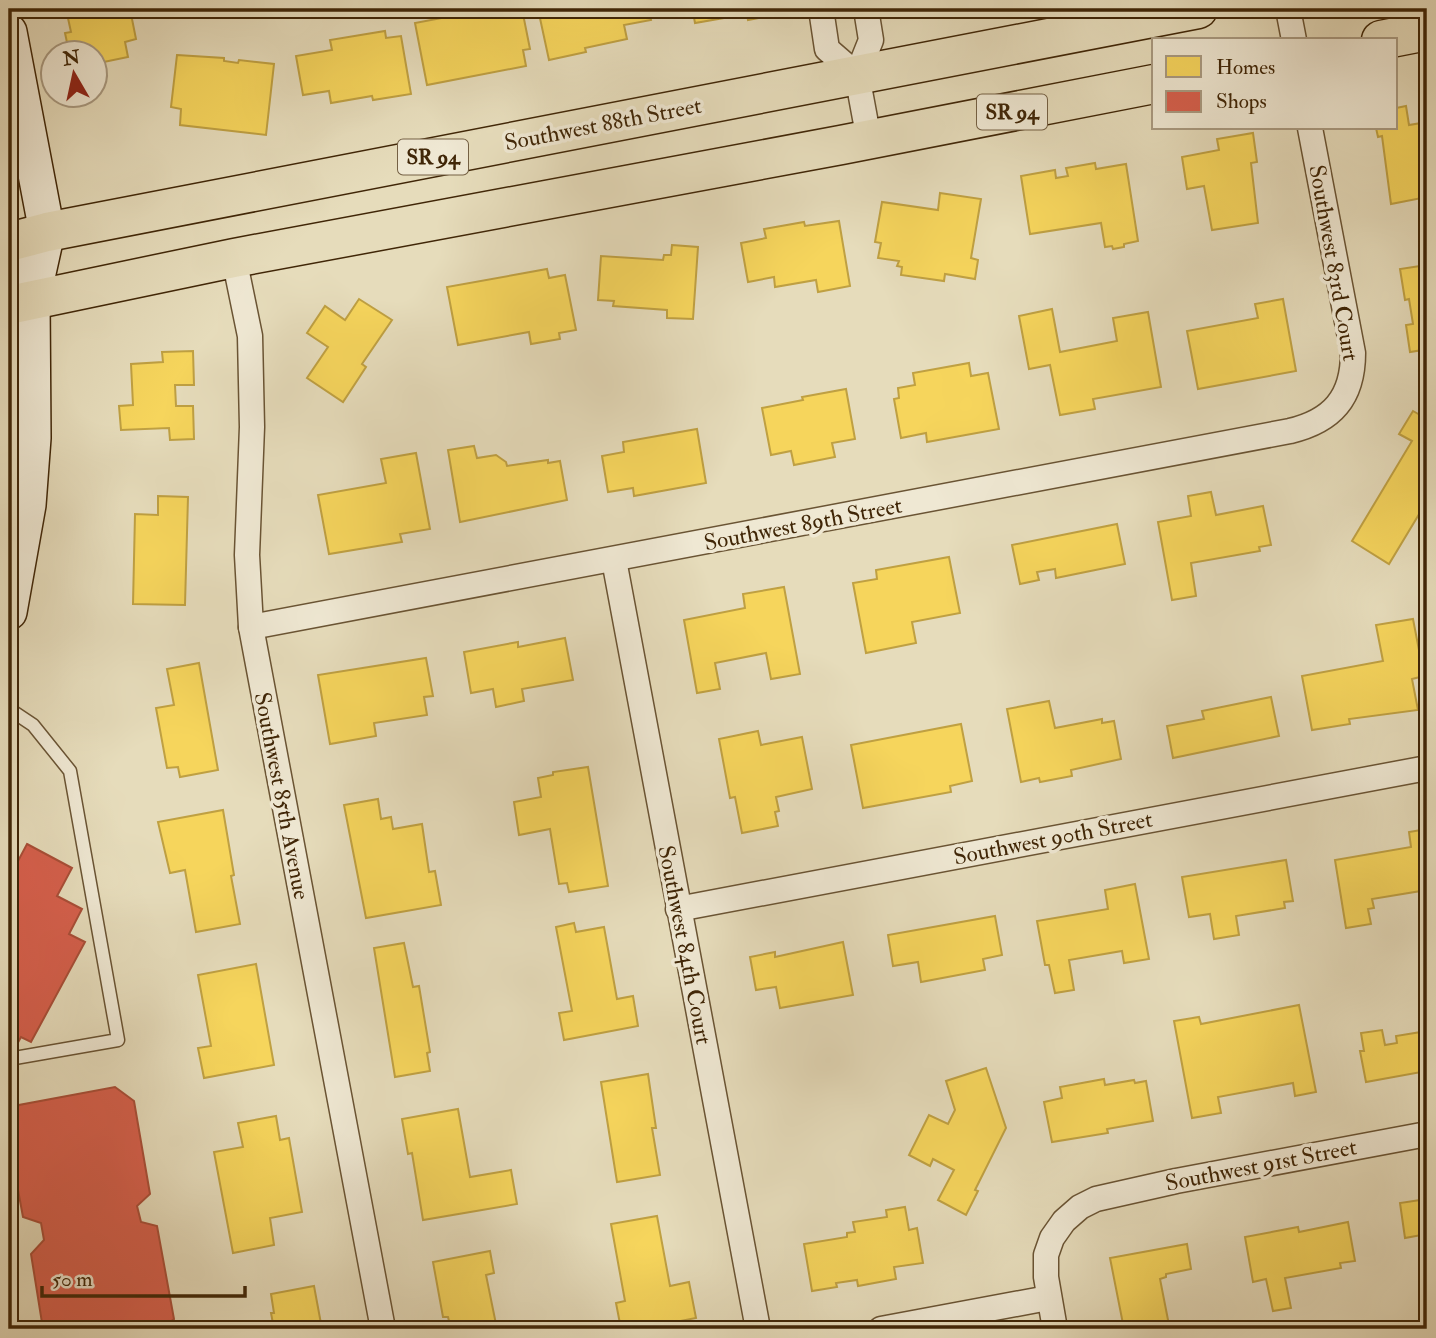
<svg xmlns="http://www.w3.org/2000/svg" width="1436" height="1338" font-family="'IM FELL Double Pica',serif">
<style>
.homes{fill:#f6d55c;stroke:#bfa042;stroke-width:2}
.shops{fill:#d6604d;stroke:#a94f38;stroke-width:2}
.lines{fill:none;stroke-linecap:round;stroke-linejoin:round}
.service-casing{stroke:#6a5434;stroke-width:15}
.minor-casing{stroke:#6a5434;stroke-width:27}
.secondary-casing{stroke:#402607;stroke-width:38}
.primary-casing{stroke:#402607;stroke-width:41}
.service{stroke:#efe8d3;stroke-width:12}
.minor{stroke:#efe8d3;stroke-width:24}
.secondary{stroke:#efe8d3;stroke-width:35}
.primary{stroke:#e6dcbb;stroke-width:38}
.labels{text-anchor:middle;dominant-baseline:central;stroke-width:7;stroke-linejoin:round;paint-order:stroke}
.shield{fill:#efe8d3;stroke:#746044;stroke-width:2}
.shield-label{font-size:21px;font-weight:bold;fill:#402607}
.street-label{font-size:23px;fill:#402607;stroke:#efe8d3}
</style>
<rect width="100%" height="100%" fill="#e6dcbb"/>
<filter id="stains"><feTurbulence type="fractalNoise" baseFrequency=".00286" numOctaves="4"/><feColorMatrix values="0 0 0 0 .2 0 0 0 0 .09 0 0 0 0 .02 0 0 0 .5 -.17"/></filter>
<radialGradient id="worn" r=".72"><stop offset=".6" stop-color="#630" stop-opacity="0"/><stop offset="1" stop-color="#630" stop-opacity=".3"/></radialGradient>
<!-- homes -->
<g class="homes">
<polygon points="66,9 130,9 136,39 125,42 128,57 94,64 94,52 69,52 65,33 71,32"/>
<polygon points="489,9 522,9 530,49 523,50 526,66 427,85 415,23"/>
<polygon points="538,9 649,9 651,20 624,25 627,39 585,48 586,52 549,60"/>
<polygon points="665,9 779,9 780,14 748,20 747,14 695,23 693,12 666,17"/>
<polygon points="385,31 386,38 401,36 411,94 373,100 372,96 331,103 329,91 303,95 296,56 332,50 330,40"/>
<polygon points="177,55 224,58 224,61 238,63 239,60 274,64 266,135 180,125 181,109 171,107"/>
<polygon points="1406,106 1409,125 1427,122 1427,197 1391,204 1382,136 1378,137 1376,128 1396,128 1396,108"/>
<polygon points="1253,133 1257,162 1251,163 1258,223 1212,230 1204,186 1187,189 1182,157 1219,150 1217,139"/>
<polygon points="1095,163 1096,169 1126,164 1138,241 1124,244 1124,247 1113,249 1112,246 1105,247 1101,223 1030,234 1021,176 1055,170 1056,178 1068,176 1066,168"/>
<polygon points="940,193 981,199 971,258 978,260 975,279 945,274 944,281 901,275 902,267 897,266 899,261 878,258 881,243 875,242 882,202 938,210"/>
<polygon points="839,221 850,286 818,292 816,280 775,287 774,277 748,282 741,243 766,238 764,229 804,222 805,226"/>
<polygon points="672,245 698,247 693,319 667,318 667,310 613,306 614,301 598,300 601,256 663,260 664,255 671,255"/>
<polygon points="1427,265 1427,371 1423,350 1410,352 1406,325 1413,324 1409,299 1405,300 1400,269"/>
<polygon points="547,269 549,278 565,275 576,330 559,333 560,339 531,344 529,332 458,345 447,287"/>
<polygon points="359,299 392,320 362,364 366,367 343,402 307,378 328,347 307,333 325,306 345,320"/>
<polygon points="1283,299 1296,371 1198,389 1187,331 1258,318 1255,304"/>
<polygon points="1052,309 1060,352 1117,341 1113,318 1148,312 1161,387 1093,399 1095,409 1060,415 1050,365 1029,369 1019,316"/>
<polygon points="193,351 194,385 175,385 176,406 193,406 194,439 170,440 169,428 121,430 119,406 133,405 131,364 163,362 162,352"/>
<polygon points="969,363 971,376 988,373 999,429 927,442 926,433 901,438 894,399 899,398 898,388 915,385 913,373"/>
<polygon points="846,389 855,439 832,443 835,457 794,465 791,451 771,455 762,408 803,400 802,397"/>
<polygon points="1413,411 1427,419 1427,501 1389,564 1352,541 1412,441 1399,434"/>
<polygon points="697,429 706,483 634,496 633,488 608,492 602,456 624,452 623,442"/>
<polygon points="474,446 477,458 496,455 506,462 507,466 548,460 548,463 560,461 567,500 460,522 448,450"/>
<polygon points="416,453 430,529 400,534 402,542 329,554 318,495 386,483 381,459"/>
<polygon points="1211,492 1216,515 1263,506 1271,545 1259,547 1260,551 1191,563 1196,596 1172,600 1158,522 1191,516 1188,496"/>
<polygon points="158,496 188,497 185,605 133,604 135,514 158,515"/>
<polygon points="1117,524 1125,564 1056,578 1055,569 1037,572 1039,580 1020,584 1012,545"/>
<polygon points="949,557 960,613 912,622 916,643 866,653 853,583 877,579 876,570"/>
<polygon points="784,587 800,674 771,679 766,653 715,663 720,689 697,693 684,620 745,608 743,594"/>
<polygon points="1413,619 1424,676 1412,679 1418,710 1349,719 1350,724 1312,730 1302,676 1383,661 1376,625"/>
<polygon points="565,638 573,680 522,689 524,701 496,707 493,689 471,693 464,652 518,642 518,647"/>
<polygon points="426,658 433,696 424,697 427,715 374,723 376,736 330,744 318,675"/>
<polygon points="199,663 218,770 180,777 178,767 167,768 156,708 174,705 167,669"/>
<polygon points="1271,697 1279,736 1173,758 1167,726 1204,719 1202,711"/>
<polygon points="1049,701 1055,728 1102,719 1102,723 1114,721 1121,759 1071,770 1072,776 1040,782 1039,778 1021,782 1007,709"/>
<polygon points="961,724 972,781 950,786 951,792 863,808 851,745"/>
<polygon points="758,731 761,745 802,737 812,789 776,797 779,811 775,812 778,826 742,833 735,797 730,798 719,739"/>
<polygon points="588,767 608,886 569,892 567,883 559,884 550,829 519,835 514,802 541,797 538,778 553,775 553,772"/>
<polygon points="378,799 381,819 391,817 393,829 422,824 429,872 435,871 441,905 366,918 344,805"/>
<polygon points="223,810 234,875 231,876 240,924 196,932 185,870 170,873 158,822"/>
<polygon points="1427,829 1427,902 1422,903 1421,891 1372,899 1374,908 1368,909 1371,924 1346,928 1335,860 1411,847 1409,832"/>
<polygon points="1286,860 1293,901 1284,902 1285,908 1236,916 1239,935 1214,939 1210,914 1189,917 1182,877"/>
<polygon points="1135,884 1149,959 1124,963 1122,951 1069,960 1074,990 1055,993 1049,965 1045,965 1037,921 1108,909 1105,890"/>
<polygon points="995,916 1002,955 983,959 985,970 921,982 918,962 893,966 888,935"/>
<polygon points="574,923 576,932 604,927 617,999 633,996 638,1026 564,1040 559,1013 572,1011 556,927"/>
<polygon points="843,942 853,995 780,1008 776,987 756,990 750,957 775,952 775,957"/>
<polygon points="404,943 413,987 419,986 430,1052 427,1053 430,1071 395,1077 374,948"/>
<polygon points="256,964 274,1065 204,1078 198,1048 211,1046 198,975"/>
<polygon points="1299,1005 1316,1092 1295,1096 1293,1083 1218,1097 1221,1113 1192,1118 1174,1021 1199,1017 1201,1024"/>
<polygon points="1382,1030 1385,1045 1397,1043 1396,1036 1427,1031 1427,1071 1366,1082 1360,1051 1364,1051 1361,1033"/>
<polygon points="986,1068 1006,1128 975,1190 978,1191 966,1215 938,1200 954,1170 933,1159 930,1166 909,1155 929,1115 948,1124 955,1110 946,1081"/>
<polygon points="648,1074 656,1128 652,1128 660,1175 617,1182 601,1082"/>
<polygon points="1104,1079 1105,1085 1134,1080 1135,1083 1146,1081 1153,1121 1107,1129 1108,1133 1052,1142 1044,1102 1062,1098 1060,1087"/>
<polygon points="458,1109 470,1177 511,1170 517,1204 423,1220 412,1153 408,1154 402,1119"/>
<polygon points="276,1116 280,1140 289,1138 302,1212 270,1218 274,1245 233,1253 214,1152 243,1147 238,1123"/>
<polygon points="1427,1199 1427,1234 1405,1238 1400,1203"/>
<polygon points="905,1207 909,1230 917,1228 923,1263 894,1267 896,1279 858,1286 857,1280 836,1283 837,1287 812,1291 804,1244 847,1237 847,1233 855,1232 853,1222 887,1217 886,1210"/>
<polygon points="657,1216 670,1286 689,1282 696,1318 639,1329 621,1329 616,1303 625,1301 611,1224"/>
<polygon points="1348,1222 1355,1261 1340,1263 1341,1268 1285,1278 1291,1308 1273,1311 1266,1279 1253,1282 1245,1237 1298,1227 1299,1232"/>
<polygon points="1187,1244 1191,1269 1166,1274 1166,1277 1160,1279 1169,1325 1181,1323 1182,1329 1124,1329 1110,1258"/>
<polygon points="490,1251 494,1273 486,1275 497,1329 451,1329 448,1317 443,1317 433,1262"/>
<polygon points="314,1286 322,1329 274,1329 271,1313 274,1313 271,1294"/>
</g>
<!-- shops -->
<g class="shops">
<polygon points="27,844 72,868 57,896 82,909 69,934 85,942 31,1042 21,1037 15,1048 9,1045 9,878"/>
<polygon points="115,1087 134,1101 150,1194 137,1206 141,1222 157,1226 174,1319 161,1329 43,1329 31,1254 44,1240 41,1223 23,1217 9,1141 9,1120 19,1105"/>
</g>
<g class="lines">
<!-- service casing -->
<g class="service-casing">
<polyline id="service" points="9,709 33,725 70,771 118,1040 9,1059"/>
</g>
<!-- minor casing -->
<g class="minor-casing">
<g id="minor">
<polyline points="821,9 827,49 857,75"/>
<polyline points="866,9 871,40 857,75 869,140"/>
<polyline points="1288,9 1294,40"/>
<polyline points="234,258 250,336 252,427 247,555 251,627 383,1329"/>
<polyline points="614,560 758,1329"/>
<path d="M251,627l1039,-196c42,-10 63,-33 63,-78l-43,-225"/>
<polyline points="678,909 1427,768"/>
<polyline points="881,1329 1048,1298"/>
<polyline points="1055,1329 1046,1277 1046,1255 1052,1238 1064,1221 1080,1207 1096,1199 1176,1181 1427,1134"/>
</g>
</g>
<!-- secondary casing -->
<g class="secondary-casing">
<g id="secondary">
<polyline points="9,32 47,232 32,300 33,438 28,505 9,612"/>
<polyline points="9,261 32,300"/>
</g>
</g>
<!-- primary casing -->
<g class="primary-casing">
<g id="primary">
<polyline points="1381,40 1427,31"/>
<polyline points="9,242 47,232 1198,9"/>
<polyline points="9,305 234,258 841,145 1154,84"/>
</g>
</g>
<!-- service -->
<use href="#service" class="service"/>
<!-- minor -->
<use href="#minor" class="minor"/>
<!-- secondary -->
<use href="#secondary" class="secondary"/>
<!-- primary -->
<use href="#primary" class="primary"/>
</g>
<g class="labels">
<!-- shield labels -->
<g class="shield">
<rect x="977" y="94.5" width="70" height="35" rx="5"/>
<rect x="398" y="139.5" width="70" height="35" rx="5"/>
</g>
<g class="shield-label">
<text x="1012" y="112">SR 94</text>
<text x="433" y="157">SR 94</text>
</g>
<!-- street labels -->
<g class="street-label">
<text transform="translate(603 124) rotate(-11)">Southwest 88th Street</text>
<text transform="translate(1334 263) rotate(80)">Southwest 83rd Court</text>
<text transform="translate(803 524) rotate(-11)">Southwest 89th Street</text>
<text transform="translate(282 796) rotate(79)">Southwest 85th Avenue</text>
<text transform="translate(1053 838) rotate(-11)">Southwest 90th Street</text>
<text transform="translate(685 945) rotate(79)">Southwest 84th Court</text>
<text transform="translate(1261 1165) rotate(-11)">Southwest 91st Street</text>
</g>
</g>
<!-- margin -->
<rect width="1436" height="1338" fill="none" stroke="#e6dcbb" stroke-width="35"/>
<rect x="10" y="10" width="1415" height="1317" fill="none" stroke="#402607" stroke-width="3.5"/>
<rect x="18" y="18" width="1401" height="1303" fill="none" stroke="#402607" stroke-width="2"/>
<!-- legend -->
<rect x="1152" y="38" width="245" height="91" fill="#efe8d3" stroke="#a99a81" stroke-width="2"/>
<rect x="1166" y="56" width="35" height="21" fill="#f6d55c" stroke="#a99a81" stroke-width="2"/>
<text x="1216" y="74" font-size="21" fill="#402607">Homes</text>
<rect x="1166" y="91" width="35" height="21" fill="#d6604d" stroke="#a99a81" stroke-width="2"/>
<text x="1216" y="108" font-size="21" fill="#402607">Shops</text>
<!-- north arrow -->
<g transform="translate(74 74) rotate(351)"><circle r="33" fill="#efe8d3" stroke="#a99a81" stroke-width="2"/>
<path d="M0-5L12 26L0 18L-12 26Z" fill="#8f2418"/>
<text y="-10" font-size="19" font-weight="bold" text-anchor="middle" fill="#402607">N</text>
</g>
<!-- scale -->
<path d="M42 1286v10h203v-10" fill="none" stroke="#402607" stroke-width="3.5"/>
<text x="52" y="1286" font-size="21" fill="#402607" stroke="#efe8d3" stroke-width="5" paint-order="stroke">50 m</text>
<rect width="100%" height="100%" filter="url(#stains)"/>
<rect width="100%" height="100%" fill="url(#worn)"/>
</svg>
